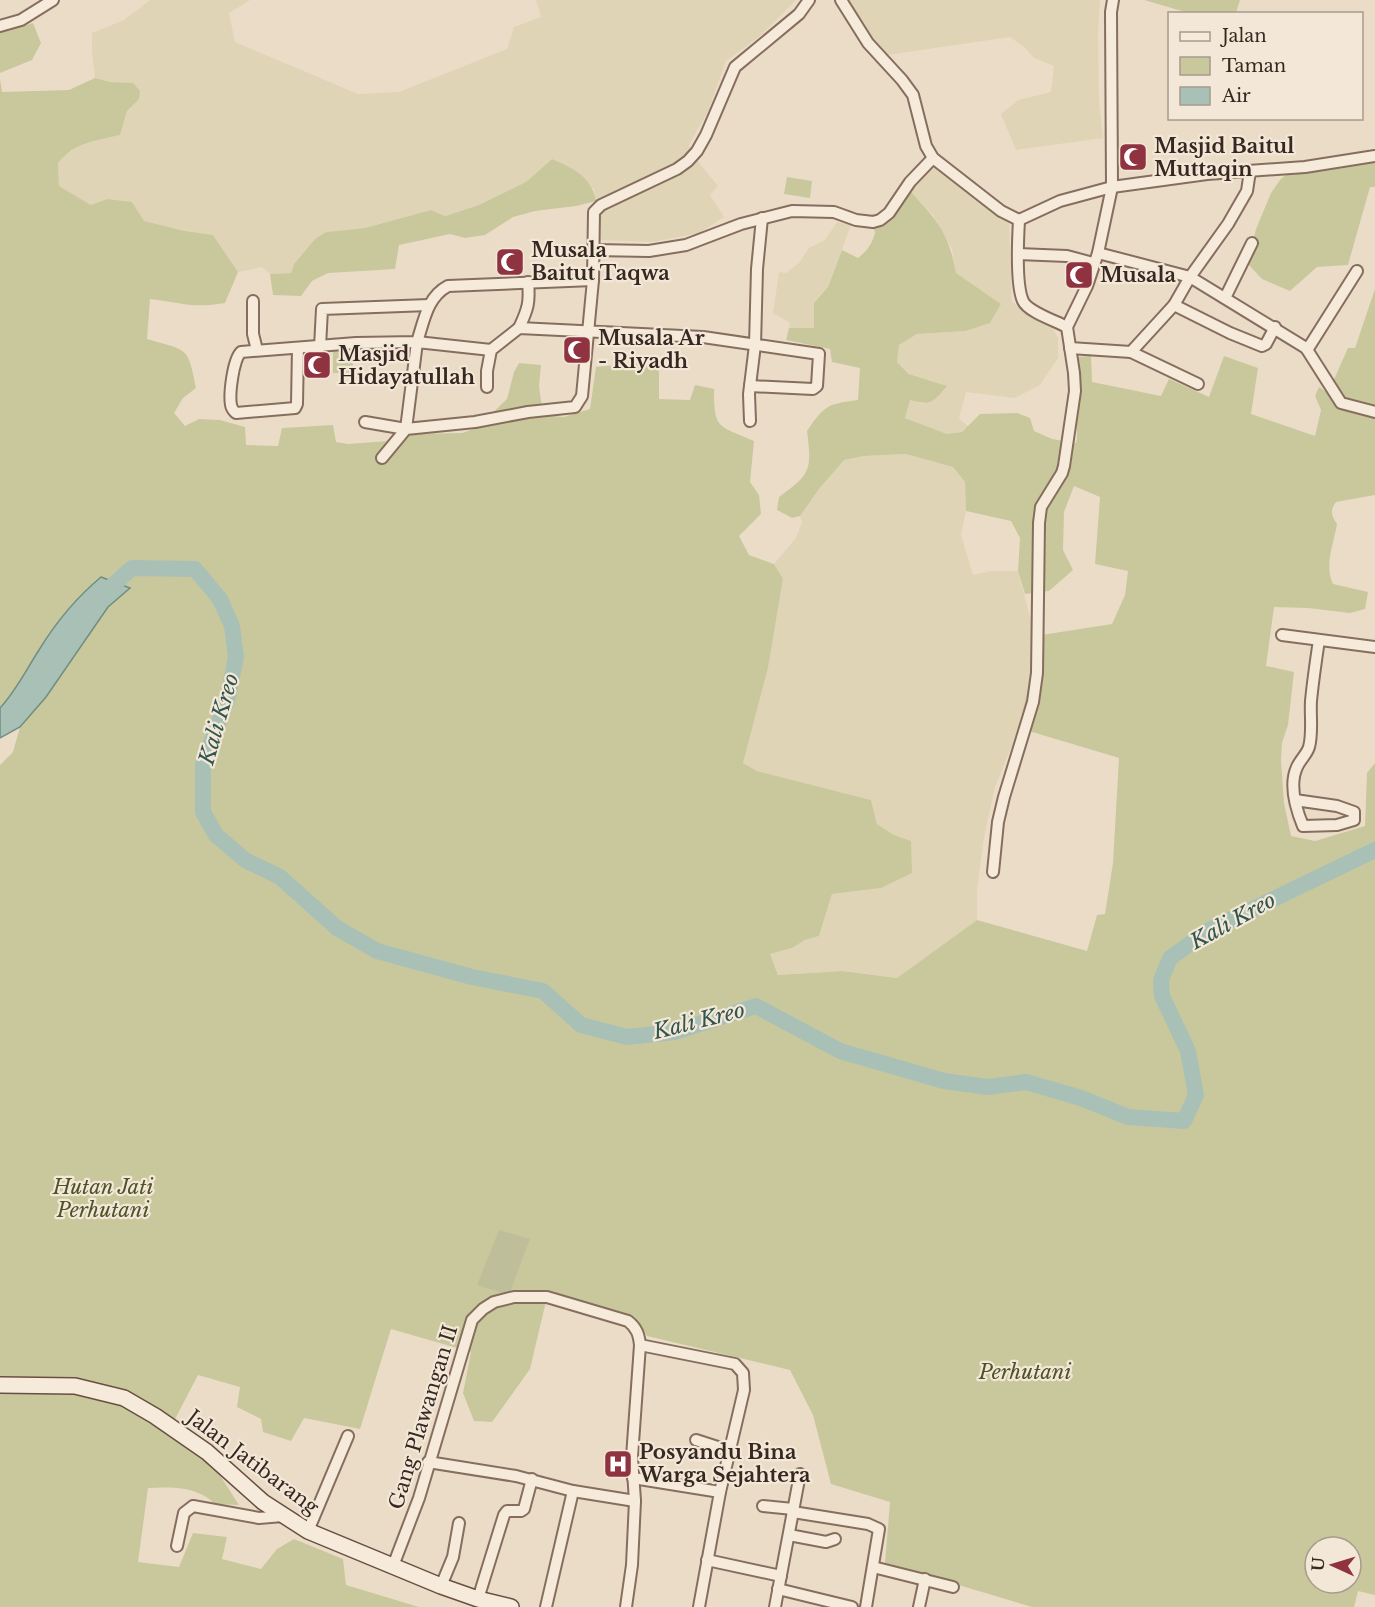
<svg xmlns="http://www.w3.org/2000/svg" width="1375" height="1607" font-family="'Libre Baskerville',serif">
<style>
.farmland{fill:#e0d4b6}
.green{fill:#c9c89c;fill-rule:evenodd}
.cemetery{fill:#bebe9b}
.water{fill:#a9c0b6;stroke:#708d82;stroke-width:1.5}
.lines{fill:none;stroke-linecap:round;stroke-linejoin:round}
.river{stroke:#a9c0b6;stroke-width:16}
.minor-casing{stroke:#866e5e;stroke-width:14}
.secondary-casing{stroke:#684f41;stroke-width:18}
.minor{stroke:#f6eadb;stroke-width:10}
.secondary{stroke:#f6eadb;stroke-width:15}
.labels{text-anchor:middle;dominant-baseline:central;stroke-width:4.5;stroke-linejoin:round;paint-order:stroke}
.poi-label{font-size:20px;font-weight:bold;fill:#372921;stroke:#f3e7d7;text-anchor:start}
.park-label{font-size:20px;font-style:italic;fill:#4d5229;stroke:#f3e7d7}
.street-label{font-size:20px;fill:#372921;stroke:#f3e7d7}
.water-label{font-size:21px;font-style:italic;fill:#31564f;stroke:#f3e7d7}
</style>
<rect width="100%" height="100%" fill="#ebdcc8"/>
<!-- farmland -->
<g class="farmland">
<polygon points="150,0 250,0 229,13 235,42 358,94 399,92 507,49 514,27 541,17 536,0 796,0 759,37 726,61 708,111 689,145 691,153 718,186 710,195 724,217 699,233 653,242 600,240 594,189 552,159 526,182 479,205 444,216 431,210 365,228 326,232 315,239 294,264 291,273 270,274 262,267 238,272 213,235 185,231 144,221 107,199 91,205 59,186 58,163 65,155 88,141 120,135 127,111 131,108 133,83 110,82 95,78 92,52 92,33 124,20"/>
<polygon points="848,0 1100,0 1098,34 1099,102 1103,138 1016,150 1001,114 1018,100 1051,92 1054,66 1034,58 1024,47 1010,37 881,56"/>
<polygon points="933,166 1009,222 1012,302 1053,329 1058,338 1058,358 1040,385 1015,398 966,392 959,419 968,426 962,432 947,434 905,418 910,400 924,404 946,386 910,374 897,362 899,345 917,334 966,331 990,323 1001,304 956,273 952,249 933,215 911,192"/>
<polygon points="837,222 851,225 828,287 814,303 814,329 789,328 790,323 773,313 779,272 786,273 799,263 809,248 825,240"/>
<polygon points="906,454 953,467 965,482 966,511 961,535 973,575 991,571 1018,571 1035,636 1033,665 1019,728 995,787 983,843 977,891 977,920 897,978 842,971 778,975 770,954 792,948 805,940 819,936 832,894 881,888 911,842 894,835 877,824 871,800 757,771 743,763 768,668 783,579 774,564 796,538 802,522 800,516 819,489 843,460 864,456"/>
</g>
<!-- green -->
<g class="green">
<polygon points="1144,0 1240,0 1236,13 1189,13"/>
<polygon points="33,23 41,43 32,60 0,73 0,33"/>
<path d="M95,78l15,4 23,1 7,8 -1,8 -12,12 -7,24c-25,6 -45,7 -62,28l1,23 32,19 16,-6 25,3 12,19 41,10 28,4 25,37 -13,31c-32,6 -46,-1 -75,-4l-3,40c40,12 41,6 49,49l-13,10 -9,15 11,13 14,-7 21,1 25,7 1,18 32,1 4,-18 51,-3 3,17 12,2 40,-3 27,-7 47,-1 15,-5 30,-29 7,-27 5,-9 22,2 -2,21 4,29 21,2 26,-8 6,-42 42,-4 21,8v28l31,1 5,-15 19,4c0,41 4,36 40,52l-4,41 9,13 2,19 -22,22 10,19 25,9 9,15 -15,89 -25,95 14,8 114,29 6,24 17,11 17,6 1,32 -31,15 -49,6 -13,42 -14,4 -13,8 -22,6 8,21 64,-4 55,7 80,-58 110,31 10,-36 8,-1 8,-51 6,-105 -100,-30 14,-63 2,-29 77,-12 13,-29 3,-24 -33,-7 5,-67 -26,-11 -10,26 -1,38 10,20 -24,21 -24,3 -7,-23 2,-33 -9,-17 -45,-10 -1,-29 -12,-15 -47,-13 -42,2 -20,4 -25,29 -19,27 -8,2 -15,-8 2,-13c32,-23 33,-27 28,-66 18,-26 20,-27 51,-31l2,-32 -28,-6 -2,-13 -44,-9 3,-12h25v-25l14,-16 14,-37 16,8c9,-7 15,-15 17,-26l-4,-8 23,-11 17,-21c27,29 38,42 45,81l45,31 -11,19 -24,8 -49,3 -18,11 -2,17 12,12 38,12c-14,16 -15,20 -37,14l-5,18 42,16 15,-2 18,-18 37,-1 13,5 4,13 18,8 24,4 1,-5 -1,-81 15,-1 1,26 69,14 8,-17 40,18 15,-41 34,12 -7,46 64,22 6,-26 -6,-14 4,-9 9,6 20,-45h7l20,-59v206l-39,7c-6,8 -5,13 1,22 -3,19 -13,41 -4,60l35,8 -3,17 -15,4 -42,-5 -34,-1 -8,59 28,6 -6,53 -6,18 -1,18 3,42 7,33 24,5 50,-15 2,-53 8,-10v832l-17,-4 -4,16h-322l-147,-44 5,-61 -59,-18 -18,-69 -23,-45 -143,-34 -12,-19 -88,-20 -17,72 -38,53 -18,-1 -11,-28 8,-41 -80,-23 -31,100 -56,-11 -13,23 -28,-9 -2,-13 -24,-12 3,-20 -42,-12 -24,46 42,48 23,36 -24,-1c-18,-18 -44,-17 -67,-16l-10,74 41,5 14,-34 34,4 -5,22 39,10 16,-20 17,-10 49,20 3,26 73,22h-419v-842l13,-13 7,-25 26,-30 55,-82 13,-16 16,-11 -29,-11c-25,21 -45,45 -62,73 -13,20 -23,41 -39,58v-629l2,13 67,-2zM1315,1547h36v36h-36z"/>
<polygon points="1375,158 1375,187 1370,187 1348,265 1317,267 1290,291 1262,279 1248,264 1256,229 1271,193 1280,180 1292,169"/>
<path d="M552,159c21,9 40,18 44,42l-20,5 -41,5 -22,6 -28,18 -20,3 -15,-4 -51,11 -4,24 -67,4 -16,8 -11,15 -28,-1 -3,-21 21,-1 3,-9 21,-25 11,-7 39,-4 66,-18 14,6 34,-11 47,-23z"/>
<polygon points="787,177 812,181 810,198 784,194"/>
<rect x="333" y="350" width="20" height="23"/>
</g>
<!-- cemetery -->
<polygon class="cemetery" points="499,1230 530,1239 509,1295 477,1285"/>
<!-- water -->
<path class="water" d="M101,577l29,11 -22,19 -62,90 -26,30 -20,11v-30c16,-17 26,-38 39,-58 17,-28 37,-52 62,-73z"/>
<g class="lines">
<!-- river -->
<polyline class="river" points="101,596 132,568 195,569 220,599 232,626 236,657 228,697 203,765 203,812 216,835 245,860 280,877 337,928 377,951 472,977 543,991 581,1025 627,1037 675,1032 756,1006 840,1051 944,1081 988,1087 1026,1082 1081,1098 1128,1117 1184,1121 1196,1095 1188,1051 1162,996 1161,980 1170,958 1209,930 1375,850"/>
<!-- minor casing -->
<g class="minor-casing">
<g id="minor">
<polyline points="841,0 868,43 902,80 913,95 926,146 933,158 1001,211 1019,220"/>
<polyline points="0,26 21,20 53,0"/>
<polyline points="1019,220 1060,201 1112,187 1207,174 1305,167 1375,156"/>
<path d="M1019,220c-1,18 -3,66 4,81 5,11 33,20 44,26"/>
<polyline points="594,250 649,251 686,245 741,224 792,211 834,212 856,220 873,222 880,220 889,213 910,182 933,158"/>
<polyline points="1098,253 1190,277 1306,348 1309,347 1357,271"/>
<polyline points="1018,254 1067,256 1093,263"/>
<polyline points="1225,298 1252,243"/>
<polyline points="253,301 253,334 257,350"/>
<polyline points="1174,305 1230,333 1262,346 1266,344 1275,327"/>
<path d="M519,328c9,-19 11,-26 9,-46"/>
<polyline points="320,347 322,309 429,305"/>
<path d="M298,348l-1,56 -2,4 -59,5c-3,-3 -4,-3 -5,-8 -2,-11 2,-45 10,-53l115,-9 61,-1c7,-21 10,-45 31,-56l145,-6"/>
<polyline points="1070,348 1131,352 1198,384"/>
<polyline points="1306,348 1341,403 1375,412"/>
<polyline points="1131,352 1174,305 1190,277 1228,224 1247,191 1250,171"/>
<polyline points="487,387 487,371 491,350 519,328 703,337 819,354 817,386 813,389 750,386"/>
<polyline points="750,421 749,394 755,345 757,269 762,218"/>
<polyline points="365,422 406,429 417,342 491,350"/>
<polyline points="382,458 406,429 475,422 528,412 575,407 582,396 593,280 594,212 601,205 677,169 688,161 697,151 706,135 735,67 799,14 809,0"/>
<polyline points="1282,635 1375,647"/>
<path d="M1295,800l42,6 17,6v8l-17,5 -34,1c-7,-17 -14,-42 -6,-59 3,-7 10,-13 12,-20 4,-14 1,-32 2,-46 2,-21 5,-41 8,-61"/>
<polyline points="993,872 998,822 1004,797 1033,702 1037,673 1039,523 1041,507 1062,473 1064,466 1075,391 1074,373 1067,327 1087,286 1098,253 1112,187 1111,12 1113,0"/>
<polyline points="640,1345 735,1364 743,1373 744,1390 720,1492 699,1607"/>
<polyline points="696,1440 730,1451"/>
<polyline points="428,1462 516,1476 573,1491 635,1501"/>
<polyline points="633,1478 720,1492"/>
<polyline points="763,1506 793,1509"/>
<polyline points="793,1512 868,1524 879,1529 866,1607"/>
<polyline points="308,1531 348,1436"/>
<polyline points="789,1535 826,1542 835,1539"/>
<polyline points="177,1546 184,1513 193,1506 259,1518 283,1516"/>
<polyline points="707,1560 781,1576"/>
<path d="M393,1566l26,-68 53,-178 11,-11 11,-7 20,-5h33l81,24c9,7 11,14 12,24l-8,112 3,44 -3,64 -6,42"/>
<polyline points="873,1567 953,1587"/>
<polyline points="441,1586 453,1557 459,1523"/>
<polyline points="778,1589 852,1607"/>
<polyline points="478,1599 504,1515 507,1511 521,1511 524,1509 532,1479"/>
<polyline points="546,1607 573,1491"/>
<polyline points="775,1607 800,1474"/>
<polyline points="919,1607 925,1579"/>
</g>
</g>
<!-- secondary casing -->
<g class="secondary-casing">
<polyline id="secondary" points="0,1385 75,1386 124,1398 155,1416 207,1452 263,1502 308,1531 441,1586 478,1599 511,1607"/>
</g>
<!-- minor -->
<use href="#minor" class="minor"/>
<!-- secondary -->
<use href="#secondary" class="secondary"/>
</g>
<!-- icons -->
<defs>
<g id="mosque-square" transform="scale(1.5)"><rect x="-9" y="-9" width="18" height="18" rx="4" fill="#903340" stroke="#f3e7d7"/><path d="M3.5-4.9A6 6 0 1 0 3.5 4.9A5 5 0 1 1 3.5-4.9Z" fill="#fff"/></g>
<g id="hospital-square" transform="scale(1.5)"><rect x="-9" y="-9" width="18" height="18" rx="4" fill="#903340" stroke="#f3e7d7"/><path d="M-5-5h3v3.5h4V-5h3V5h-3V1.5h-4V5h-3Z" fill="#fff"/></g>
</defs>
<g fill-rule="evenodd">
<use href="#mosque-square" x="1133" y="157"/>
<use href="#mosque-square" x="510" y="262"/>
<use href="#mosque-square" x="1079" y="275"/>
<use href="#mosque-square" x="577" y="350"/>
<use href="#mosque-square" x="317" y="365"/>
<use href="#hospital-square" x="618" y="1464"/>
</g>
<g class="labels">
<!-- poi labels -->
<g class="poi-label">
<text x="1154" y="146">Masjid Baitul<tspan x="1154" dy="23">Muttaqin</tspan></text>
<text x="531" y="250">Musala<tspan x="531" dy="23">Baitut Taqwa</tspan></text>
<text x="1100" y="275">Musala</text>
<text x="598" y="338">Musala Ar<tspan x="598" dy="23">- Riyadh</tspan></text>
<text x="338" y="354">Masjid<tspan x="338" dy="23">Hidayatullah</tspan></text>
<text x="639" y="1452">Posyandu Bina<tspan x="639" dy="23">Warga Sejahtera</tspan></text>
</g>
<!-- park labels -->
<g class="park-label">
<text x="103" y="1187">Hutan Jati<tspan x="103" dy="23">Perhutani</tspan></text>
<text x="1025" y="1372">Perhutani</text>
</g>
<!-- street labels -->
<g class="street-label">
<text transform="translate(423 1417) rotate(-73)">Gang Plawangan II</text>
<text transform="translate(253 1462) rotate(37)">Jalan Jatibarang</text>
</g>
<!-- water labels -->
<g class="water-label">
<text transform="translate(219 719) rotate(-74)">Kali Kreo</text>
<text transform="translate(1233 921) rotate(-29)">Kali Kreo</text>
<text transform="translate(699 1021) rotate(-14)">Kali Kreo</text>
</g>
</g>
<!-- legend -->
<rect x="1168" y="12" width="195" height="108" fill="#f3e7d7" stroke="#a89b8e" stroke-width="1.5"/>
<rect x="1180" y="32" width="30" height="9" fill="#f6eadb" stroke="#a89b8e" stroke-width="1.5"/>
<text x="1222" y="42" font-size="18" fill="#372921">Jalan</text>
<rect x="1180" y="57" width="30" height="18" fill="#c9c89c" stroke="#a89b8e" stroke-width="1.5"/>
<text x="1222" y="72" font-size="18" fill="#372921">Taman</text>
<rect x="1180" y="87" width="30" height="18" fill="#a9c0b6" stroke="#a89b8e" stroke-width="1.5"/>
<text x="1222" y="102" font-size="18" fill="#372921">Air</text>
<!-- north arrow -->
<g transform="translate(1333 1565) rotate(274)"><circle r="28" fill="#f3e7d7" stroke="#a89b8e" stroke-width="1.5"/>
<path d="M0-4.5L10 22L0 15L-10 22Z" fill="#903340"/>
<text y="-9" font-size="16" font-weight="bold" text-anchor="middle" fill="#372921">U</text>
</g>
</svg>
